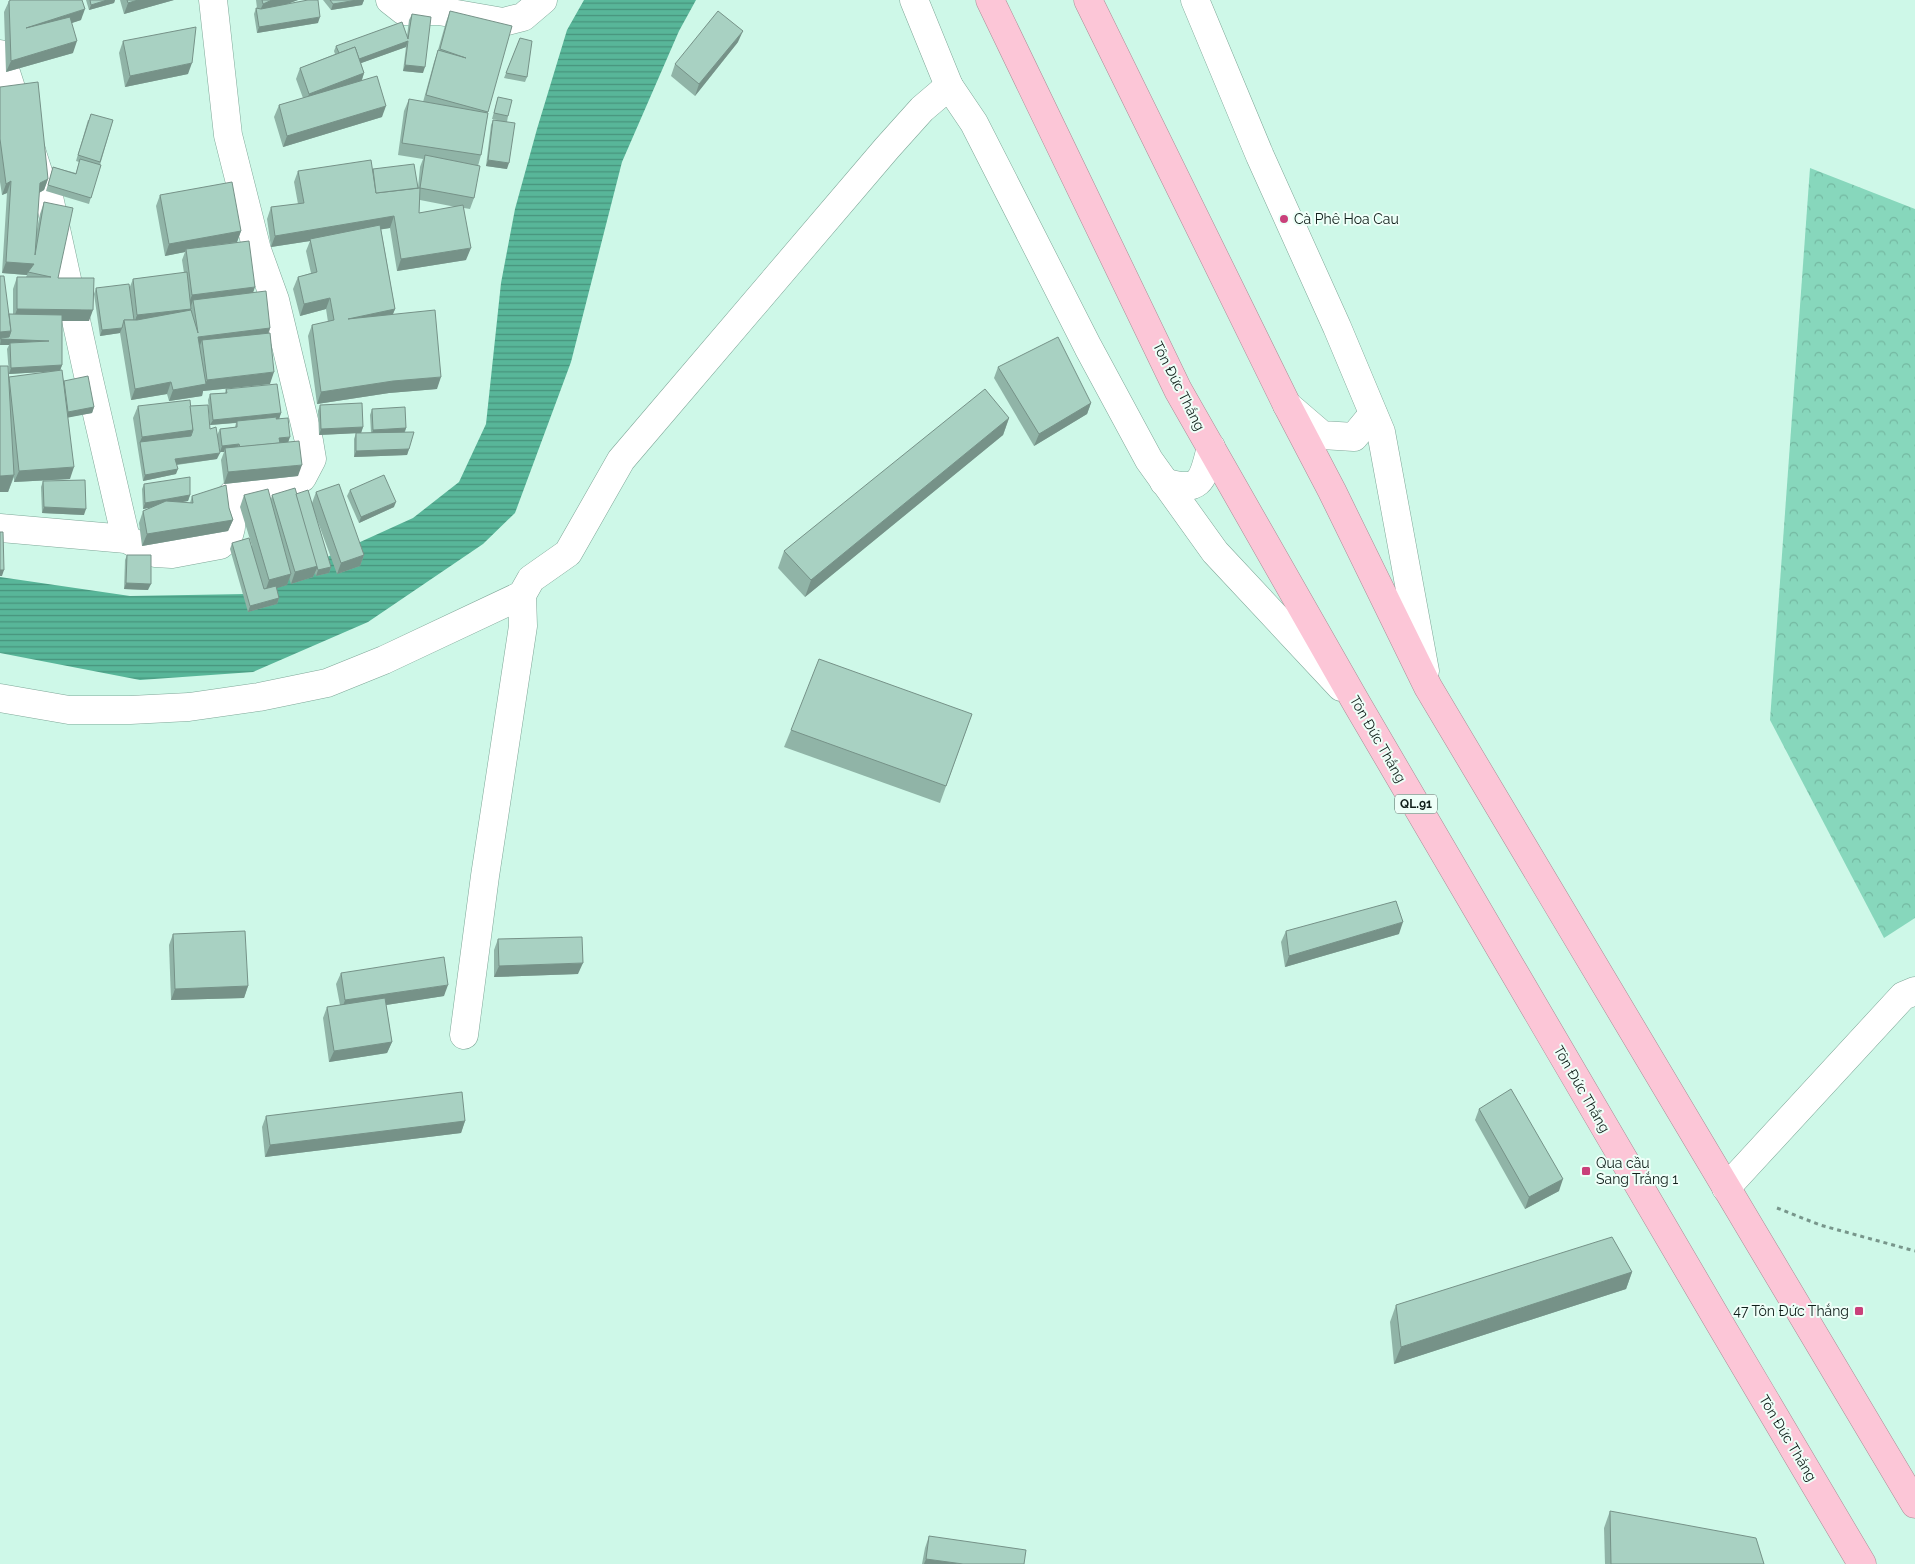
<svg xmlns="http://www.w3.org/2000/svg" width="1915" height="1564" font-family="Raleway,sans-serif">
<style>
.forest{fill:url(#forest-crowns)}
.water{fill:url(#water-rules)}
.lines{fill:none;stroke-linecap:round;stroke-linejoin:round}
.minor-casing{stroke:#7fa798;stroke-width:29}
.highway-casing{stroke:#a98c95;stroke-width:29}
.path{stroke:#78968b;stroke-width:3;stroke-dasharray:4 4;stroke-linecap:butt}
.minor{stroke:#fff;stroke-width:28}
.highway{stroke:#fcc6d7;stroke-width:28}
.wall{fill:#90b4a7;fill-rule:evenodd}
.shaded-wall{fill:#769288}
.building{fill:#a8d1c2;stroke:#769288}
.poi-dot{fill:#c9407a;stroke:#eefff8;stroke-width:2}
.labels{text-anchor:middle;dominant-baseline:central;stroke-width:4;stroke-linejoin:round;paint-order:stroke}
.shield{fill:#eefff8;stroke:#53625d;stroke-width:1}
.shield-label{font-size:12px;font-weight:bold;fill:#101f1a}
.poi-label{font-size:14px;fill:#101f1a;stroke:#eefff8;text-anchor:start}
.street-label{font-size:14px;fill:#101f1a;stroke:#eefff8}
</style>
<defs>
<pattern id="forest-crowns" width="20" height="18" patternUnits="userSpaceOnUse" patternTransform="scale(1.25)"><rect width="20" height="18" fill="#87d7bc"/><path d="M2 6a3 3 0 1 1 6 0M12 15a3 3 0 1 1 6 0" fill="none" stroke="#74b8a1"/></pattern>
<pattern id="water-rules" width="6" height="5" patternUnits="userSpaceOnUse" patternTransform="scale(1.25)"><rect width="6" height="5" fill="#58b699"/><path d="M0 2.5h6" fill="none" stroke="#47937c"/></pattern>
</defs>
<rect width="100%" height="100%" fill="#cef8e8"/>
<!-- forest -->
<polygon class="forest" points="1810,168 1915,209 1915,918 1884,938 1770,720"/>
<!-- water -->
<polygon class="water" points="584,0 696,0 679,31 622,162 571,362 515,513 483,544 368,622 253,672 140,680 0,653 0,577 130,596 246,594 413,518 459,482 486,424 501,283 515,209 537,129 567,30"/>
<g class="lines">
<!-- minor casing -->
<g class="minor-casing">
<g id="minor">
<polyline points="390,0 404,11 439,11 503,22 523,17 543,0"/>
<polyline points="914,0 949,86"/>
<polyline points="1195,0 1260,156 1337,327 1381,432 1425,671"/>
<polyline points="0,54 44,190 49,197 88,375 126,539"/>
<polyline points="1287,405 1322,435 1354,437 1373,414"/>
<path d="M1164,482c38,12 39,-3 47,-35"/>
<path d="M0,528l126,11 29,14 17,1 48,-9c17,-11 10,-30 9,-47l5,-5 57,-10 11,-5 10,-19 -3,-18 -34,-141 -18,-50 -29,-115 -15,-135"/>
<polyline points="0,698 69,710 130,710 189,707 259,697 327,683 384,660 522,595"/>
<polyline points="464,1035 485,876 523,626 522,595 531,579 568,553 621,460 887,148 922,109 949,86 974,123 1088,347 1149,460 1215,552 1341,687"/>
<polyline points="1726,1188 1903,996 1915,991"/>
</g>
</g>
<!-- highway casing -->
<g class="highway-casing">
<g id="highway">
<polyline points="990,0 1178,390 1357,704 1723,1329 1862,1564"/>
<polyline points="1088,0 1287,405 1332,491 1428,687 1915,1504"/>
</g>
</g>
<!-- path -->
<polyline class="path" points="1777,1208 1820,1225 1915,1251"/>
<!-- minor -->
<use href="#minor" class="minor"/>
<!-- highway -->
<use href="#highway" class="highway"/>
</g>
<!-- wall -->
<g class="wall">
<polygon points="86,0 115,0 114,3 89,10"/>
<polygon points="120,0 174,0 124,14"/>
<polygon points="256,0 298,0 287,4 318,23 257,33 254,14 256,8 257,8"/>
<polygon points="323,0 364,0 362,5 331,10"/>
<polygon points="9,1 81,20 71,23 73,53 6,72 4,12"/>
<path d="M450,11l38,102 -7,42 -3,11 -4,32 -4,11 -6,-1 2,52 -69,11 -7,-43 -9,1 14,80 -2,5 44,75 -48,4 -72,11 -9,-68 4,-11 16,-3 -2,-13 -26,7 -7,-27 5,-12 13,-4 -5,-22 4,-10 -39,6 -4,-28 4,-12 27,-3 -4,-22 4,-11 75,-2 45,19 2,-21 3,-8 -25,-4 6,-44 5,-12 14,3 11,-40 4,-12 8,-28zM420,200l36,7 -37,6z"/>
<polygon points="412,14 423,73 403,71 406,47 361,63 364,73 362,80 382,117 283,147 274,117 279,105 303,98 296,79 300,68 335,54 334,51 336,46 407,36 409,20"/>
<polygon points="520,38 527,77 525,82 504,78"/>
<polygon points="123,41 188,74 125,87 119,53"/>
<polygon points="738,42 695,96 671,76 675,64"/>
<polygon points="0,87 48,179 44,190 39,193 36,234 40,214 44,202 58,278 89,321 62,321 62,365 60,370 64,381 94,407 92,413 68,417 70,479 14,482 14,477 8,492 9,377 56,371 9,374 7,349 9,345 0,345 0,276 9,314 13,314 13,289 17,277 26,277 27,275 2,273 7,193 2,195 0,182"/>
<polygon points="498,97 508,116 507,122 507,169 486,166 491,125 493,120 497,120 492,119"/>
<polygon points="88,120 113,120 100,165 89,204 46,191 53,167 76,173 79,162 76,161"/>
<polygon points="160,195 241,231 237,242 253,293 270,328 269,333 270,384 203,391 202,396 169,401 167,394 131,400 120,333 100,336 94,294 96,288 129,289 133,279 184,273 182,260 185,252 165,256 156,206"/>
<polygon points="998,367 1091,403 1087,414 1034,446 994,378"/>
<polygon points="226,389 281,413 279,419 277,419 288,442 298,476 224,484 221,460 224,452 220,452 217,435 220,429 235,427 236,423 210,425 208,400 210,394 225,393"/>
<polygon points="320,405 363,427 361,433 371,433 370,415 372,409 406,428 405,432 409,449 407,455 354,457 354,439 356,433 319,435 318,411"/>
<polygon points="138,406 190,406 210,429 217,459 177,465 176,474 143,481 133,418"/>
<polygon points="1009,418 1003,435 805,597 778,568 784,551"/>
<polygon points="43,481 84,515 42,513 41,487"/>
<polygon points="144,484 190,495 188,501 182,502 190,503 192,496 229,508 233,520 228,531 142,546 139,523 143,511 151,507 143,509 142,489"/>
<polygon points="350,490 394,507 359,523 347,496"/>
<polygon points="316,492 364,555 360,566 337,574 315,514 331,567 329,573 316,576 315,573 313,577 291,584 289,578 287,585 276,588 279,598 277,604 248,612 230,549 232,543 252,546 240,507 244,495 271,499 272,495 296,494 312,503"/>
<polygon points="127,555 148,590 124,589 125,560"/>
<polygon points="972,714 940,803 784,747 791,730"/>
<polygon points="1286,931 1399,934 1285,967 1281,942"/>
<polygon points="173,934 248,986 244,998 171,1000 169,945"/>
<polygon points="498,939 578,974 494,977 494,950"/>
<polygon points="341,973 444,996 386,1005 392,1042 387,1053 329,1062 323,1018 327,1007 340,1005 336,984"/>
<polygon points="1479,1109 1559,1191 1525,1209 1475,1120"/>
<polygon points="266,1116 465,1121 461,1133 265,1157 262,1127"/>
<polygon points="1632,1272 1626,1289 1394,1364 1390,1322 1396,1305"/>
<polygon points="1610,1511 1764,1564 1605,1564 1604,1528"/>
<polygon points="929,1536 1024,1564 922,1564 925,1548"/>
</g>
<!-- shaded-wall -->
<g class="shaded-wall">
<polygon points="107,0 115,0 114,3 89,10 91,5"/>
<polygon points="138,0 174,0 124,14 128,3"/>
<polygon points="272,0 298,0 258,15 263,4"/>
<polygon points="357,0 364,0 362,5 331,10 333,4"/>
<polygon points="85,9 81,20 22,40 26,28"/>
<polygon points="320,17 318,23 257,33 259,27"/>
<polygon points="743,31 738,42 695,96 699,84"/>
<polygon points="77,41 73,53 6,72 11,61"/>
<polygon points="408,41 406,47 353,66 355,60"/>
<polygon points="192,63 188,74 125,87 130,76"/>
<polygon points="405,65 425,67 423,73 403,71"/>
<polygon points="364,73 360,85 305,106 309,94"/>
<polygon points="386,106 382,117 283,147 287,136"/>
<polygon points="488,160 509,163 507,169 486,166"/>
<polygon points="48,179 44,190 35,195 40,183"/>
<polygon points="11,181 7,193 2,195 6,184"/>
<polygon points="394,216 390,228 311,241 310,239 310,241 271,247 275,236"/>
<polygon points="241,231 237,242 186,249 185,252 165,256 169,244"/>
<polygon points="471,248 466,260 397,271 401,259"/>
<polygon points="6,262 34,264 28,272 27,275 2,273"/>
<polygon points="255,287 251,299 193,300 191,306 188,306 192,295"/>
<polygon points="330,298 326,309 300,316 304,304"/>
<polygon points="17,309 93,310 89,321 13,321"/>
<polygon points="191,309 187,320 133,326 137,315"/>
<polygon points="395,309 390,321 348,319"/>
<polygon points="122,328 120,333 100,336 102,330"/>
<polygon points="270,328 266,339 202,340 199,348 198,337"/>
<polygon points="11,331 49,341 10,343 9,345 0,345 1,339 1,338 0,341 0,332"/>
<polygon points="62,365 60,371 9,374 11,368"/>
<polygon points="274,372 270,384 203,391 202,396 169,401 173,390 205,384 207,380"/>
<polygon points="441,377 437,389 389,393 317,404 321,392 393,381"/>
<polygon points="171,382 167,394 131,400 135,389"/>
<polygon points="1091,403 1087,414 1034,446 1039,434"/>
<polygon points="94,407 92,413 66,418 68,412"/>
<polygon points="281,413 279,419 210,425 213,420"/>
<polygon points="1009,418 1003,435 805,597 811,580"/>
<polygon points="363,427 361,433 319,435 321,429"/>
<polygon points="406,428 404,433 371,436 373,430"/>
<polygon points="193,430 189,441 140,442 142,437"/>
<polygon points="290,437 288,443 277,444 279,438"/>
<polygon points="239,444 237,450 225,448 224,452 220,452 222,446"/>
<polygon points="409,449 407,455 354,457 356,451"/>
<polygon points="220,453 217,459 173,465 175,459"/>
<polygon points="302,465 298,476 224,484 228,472"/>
<polygon points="74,467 70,479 14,482 19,471"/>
<polygon points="178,469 176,474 143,481 145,475"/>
<polygon points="14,475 8,492 0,492 0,476"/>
<polygon points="190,495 188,501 143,509 145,503"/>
<polygon points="396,502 394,507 359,523 361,517"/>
<polygon points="44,507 86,509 84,515 42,513"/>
<polygon points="233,520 228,531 142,546 147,534"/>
<polygon points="364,555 360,566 337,574 341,563"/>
<polygon points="318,566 313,577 291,584 295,572"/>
<polygon points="331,567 329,573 316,576 318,570"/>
<polygon points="0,570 4,570 2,576 0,576"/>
<polygon points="291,574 287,585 265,592 269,580"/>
<polygon points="126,583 151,584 148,590 124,589"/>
<polygon points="279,598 277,604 248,612 250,606"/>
<polygon points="1403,922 1399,934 1285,967 1289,956"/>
<polygon points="583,963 578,974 494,977 499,966"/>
<polygon points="448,985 444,996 341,1012 345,1000"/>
<polygon points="248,986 244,998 171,1000 175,989"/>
<polygon points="392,1042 387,1053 329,1062 334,1051"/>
<polygon points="465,1121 461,1133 265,1157 270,1145"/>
<polygon points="1563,1179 1559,1191 1525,1209 1529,1197"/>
<polygon points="1632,1272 1626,1289 1394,1364 1401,1347"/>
<polygon points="926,1559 963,1564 924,1564"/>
</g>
<!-- building -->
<g class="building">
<polygon points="11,0 82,0 85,9 26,28 70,17 77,41 11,61 9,1"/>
<polygon points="90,0 107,0 91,5"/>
<polygon points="127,0 138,0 128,3"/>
<polygon points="262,0 272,0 263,4"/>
<polygon points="308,0 318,0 320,17 259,27 256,8 261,9"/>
<polygon points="330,0 357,0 333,4"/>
<polygon points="450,11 512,26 488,112 426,95 438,50 466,58 440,49"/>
<polygon points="718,11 743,31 699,84 675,64"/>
<polygon points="412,14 431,17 425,67 405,65 408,41 359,59 355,47 339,53 336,46 402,22 408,39"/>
<polygon points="196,27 192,63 130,76 123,41"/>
<polygon points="520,38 532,41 527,77 506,73"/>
<polygon points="355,47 364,73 309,94 300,68"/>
<polygon points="377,76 386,106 287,136 279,105"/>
<polygon points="38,82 48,179 40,183 35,255 44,202 73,208 58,278 94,278 93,310 17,309 17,277 51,277 28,272 34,264 6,262 11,181 6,184 0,139 0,87"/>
<polygon points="498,97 512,100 508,116 494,113"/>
<polygon points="409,99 488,113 481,155 402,143"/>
<polygon points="91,114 113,120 100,162 78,155"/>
<polygon points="493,120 515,123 509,163 488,160"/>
<polygon points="425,155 480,166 474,198 420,188"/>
<polygon points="80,159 101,165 91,198 48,185 53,167 76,174"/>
<polygon points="371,160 376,193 420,188 419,213 463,205 471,248 401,259 394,216 275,236 271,207 304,203 298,171"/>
<polygon points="414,164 418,188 376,193 373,169"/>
<polygon points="232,182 241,231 169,244 160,195"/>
<polygon points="380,225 395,309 348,319 435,310 441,377 393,381 321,392 312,325 334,320 330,298 304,304 298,277 317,272 310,239"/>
<polygon points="249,241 255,287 192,295 186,249"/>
<polygon points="187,272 191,309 137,315 133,279"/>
<polygon points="0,276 4,276 11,331 0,332"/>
<polygon points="129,284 134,320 124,320 122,328 102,330 96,288"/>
<polygon points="266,291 270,328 198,337 206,384 173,390 171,382 135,389 124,320 137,320 191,310 198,333 193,300"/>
<polygon points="9,314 62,315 62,365 11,368 10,343 49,341 1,339 1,338 9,337 11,331"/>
<polygon points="270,333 274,372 207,380 202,340"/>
<polygon points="1058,337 1091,403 1039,434 998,367"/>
<polygon points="0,366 8,366 14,475 0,476"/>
<polygon points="62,370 74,467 19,471 9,377"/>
<polygon points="88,376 94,407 68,412 64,381"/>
<polygon points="277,384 281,413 213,420 210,394 227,393 226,389"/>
<polygon points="985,389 1009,418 811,580 784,551"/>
<polygon points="190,400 193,430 142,437 138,406"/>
<polygon points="362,403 363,427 321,429 320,405"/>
<polygon points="208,405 210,429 216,427 220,453 175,459 178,469 145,475 140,442 191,436 193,430 190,406"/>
<polygon points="405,407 406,428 373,430 372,409"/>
<polygon points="277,417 276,419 288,418 290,437 279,438 280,443 240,447 239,444 222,446 220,429 237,427 237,421"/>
<polygon points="414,432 409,449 356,451 356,433"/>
<polygon points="299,441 302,465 228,472 225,448"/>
<polygon points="384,475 396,502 361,517 350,490"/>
<polygon points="190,477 190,495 145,503 144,484"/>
<polygon points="85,480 86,509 44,507 43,481"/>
<polygon points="339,484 364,555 341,563 316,492"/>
<polygon points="226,485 229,508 233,520 147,534 143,511 166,501 193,503 192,496"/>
<polygon points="295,488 318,566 295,572 272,495"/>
<polygon points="268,489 291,574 269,580 244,495"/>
<polygon points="308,490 331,567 318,570 296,494"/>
<polygon points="0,532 3,532 4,570 0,570"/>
<polygon points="249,538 264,589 276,586 279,598 250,606 232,543"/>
<polygon points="127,555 151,555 151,584 126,583"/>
<polygon points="819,659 972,714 946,786 791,730"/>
<polygon points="1396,901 1403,922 1289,956 1286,931"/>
<polygon points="245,931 248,986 175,989 173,934"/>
<polygon points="582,937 583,963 499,966 498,939"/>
<polygon points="444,957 448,985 345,1000 341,973"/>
<polygon points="385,998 392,1042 334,1051 327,1007"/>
<polygon points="1511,1089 1563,1179 1529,1197 1479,1109"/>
<polygon points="462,1092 465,1121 270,1145 266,1116"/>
<polygon points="1612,1237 1632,1272 1401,1347 1396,1305"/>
<polygon points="1610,1511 1756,1538 1764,1564 1611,1564"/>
<polygon points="929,1536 1026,1550 1024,1564 963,1564 926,1559"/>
</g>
<!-- markers -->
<g class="poi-dot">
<circle cx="1284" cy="219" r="5"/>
<rect x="1581" y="1166" width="10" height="10" rx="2.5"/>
<rect x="1854" y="1306" width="10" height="10" rx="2.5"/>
</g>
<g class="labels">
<!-- shield labels -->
<rect class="shield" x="1395" y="794.5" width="42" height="19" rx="4"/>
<g class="shield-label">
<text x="1416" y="804">QL.91</text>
</g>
<!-- poi labels -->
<g class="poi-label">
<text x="1294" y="219">Cà Phê Hoa Cau</text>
<text x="1596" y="1163">Qua cầu<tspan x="1596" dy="16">Sang Trắng 1</tspan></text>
<text x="1849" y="1311" text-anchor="end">47 Tôn Đức Thắng</text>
</g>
<!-- street labels -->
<g class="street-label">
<text transform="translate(1179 386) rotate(63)">Tôn Đức Thắng</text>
<text transform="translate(1378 739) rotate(60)">Tôn Đức Thắng</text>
<text transform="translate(1582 1089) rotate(60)">Tôn Đức Thắng</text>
<text transform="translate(1788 1438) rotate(59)">Tôn Đức Thắng</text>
</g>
</g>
</svg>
